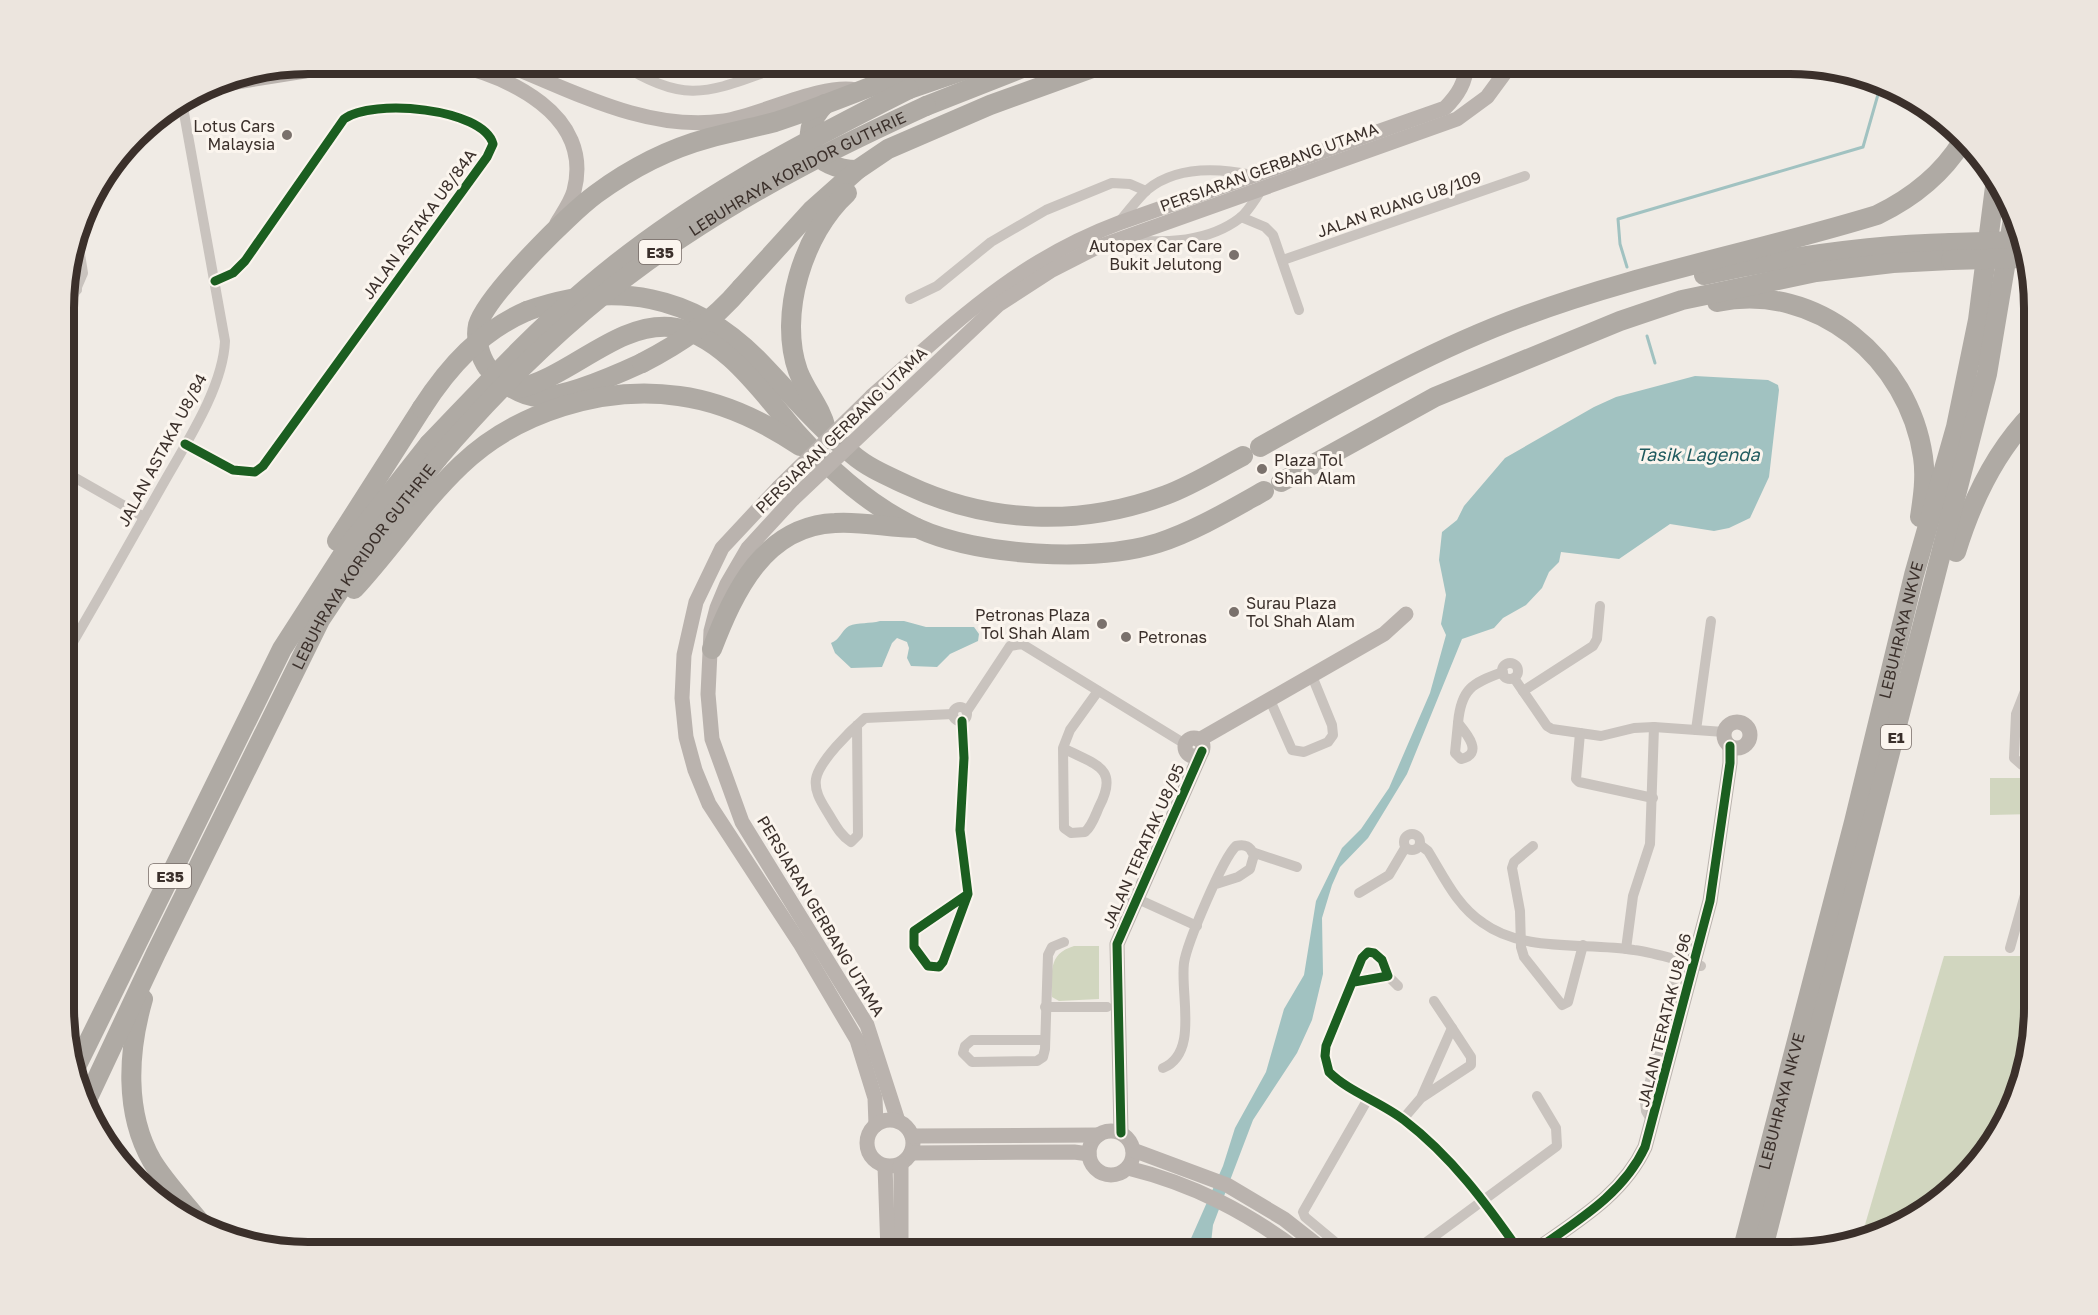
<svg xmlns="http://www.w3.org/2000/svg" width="2098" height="1315" font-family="'Golos Text',sans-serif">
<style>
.green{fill:#d1d6bf}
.water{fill:#a1c2c1}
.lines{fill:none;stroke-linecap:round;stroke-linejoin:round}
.stream{stroke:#a1c2c1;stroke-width:3}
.street{stroke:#c9c3be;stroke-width:10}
.secondary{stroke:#bab3ae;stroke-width:15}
.highway{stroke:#afaaa4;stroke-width:20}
.secondary-bridge{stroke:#bab3ae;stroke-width:15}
.highway-bridge{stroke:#afaaa4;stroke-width:20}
.cycleway-casing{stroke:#fbf5ee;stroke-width:13}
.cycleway{stroke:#1b5e20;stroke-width:9}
.poi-dot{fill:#7a716c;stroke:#fbf5ee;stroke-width:2}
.labels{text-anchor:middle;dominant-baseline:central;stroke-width:6;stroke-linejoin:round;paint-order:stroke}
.shield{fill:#fbf5ee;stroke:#756b66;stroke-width:1.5}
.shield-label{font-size:15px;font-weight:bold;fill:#3b302b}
.poi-label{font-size:16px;fill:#3b302b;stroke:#fbf5ee;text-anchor:end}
.street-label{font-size:16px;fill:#3b302b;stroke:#fbf5ee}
.water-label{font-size:18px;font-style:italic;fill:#1f5a5e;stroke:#fbf5ee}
.rim{fill:none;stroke:#3b302b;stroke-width:8}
</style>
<rect width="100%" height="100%" fill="#f0ebe5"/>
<!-- green -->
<g class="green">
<polygon points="1990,778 2034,778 2034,814 1990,815"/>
<path d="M1074,946h25v53l-40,2 -7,-4c0,-23 -5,-43 22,-51z"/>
<polygon points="1944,956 2034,956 2034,1024 2022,1086 1994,1143 1913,1219 1862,1235"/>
</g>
<!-- water -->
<g class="water">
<polygon points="1695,376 1768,380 1778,385 1779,390 1769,477 1750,518 1729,528 1714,531 1670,524 1619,559 1561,552 1559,562 1549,572 1542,588 1526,605 1503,618 1494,628 1462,639 1407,774 1368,838 1340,867 1332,885 1322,918 1323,974 1312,1020 1297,1053 1253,1120 1213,1225 1210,1252 1185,1252 1223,1166 1235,1128 1266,1072 1284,1009 1304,975 1316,901 1342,848 1361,829 1389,788 1430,693 1446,635 1441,624 1446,595 1439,560 1442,532 1457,520 1464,506 1505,458 1594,407 1616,397"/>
<path d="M880,621h24l22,6h48l5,7 -1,7 -28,13 -13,13 -26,-1 -4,-8 2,-10 -2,-6 -10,-4 -5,5 -10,24 -31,1 -16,-15 -4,-10c9,-3 10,-12 18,-17 9,-4 21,-2 31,-5z"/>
</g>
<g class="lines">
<!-- stream -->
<g class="stream">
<polyline points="1627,267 1620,244 1618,219 1863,147 1881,84"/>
<polyline points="1647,336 1655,363"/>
</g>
<!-- street -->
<g class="street">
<path d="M620,63c72,48 97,24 172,0"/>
<polyline points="1241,217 1265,227 1273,235 1299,310"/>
<path d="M1119,222c9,-10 18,-23 28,-32 29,-24 71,-22 105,-15"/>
<path d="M1124,241c40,1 82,3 116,-23 9,-7 16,-21 23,-30"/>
<polyline points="1283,260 1525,176"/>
<polyline points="68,267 76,281 77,290"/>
<polyline points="910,299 937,286 991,242 1046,210 1112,183 1130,184 1146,191"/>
<polyline points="65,315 83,273 77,235"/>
<path d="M185,444l48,26 22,2 8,-6 224,-309 6,-13c-10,-36 -121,-46 -149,-25l-99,142 -12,12 -18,8"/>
<polyline points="65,472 144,517"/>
<path d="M65,656c33,-57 66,-115 98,-172 23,-41 60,-96 62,-143l-43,-239"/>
<circle cx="1510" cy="671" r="8"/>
<polyline points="2034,668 2016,714 2014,758 2022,765 2034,765"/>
<polyline points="1514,678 1547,726 1552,729 1601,736 1634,728 1654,727 1724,732"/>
<polyline points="1523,691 1593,646 1597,639 1600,606"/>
<polyline points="1270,700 1292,750 1304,752 1328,742 1333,735 1332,725 1312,676"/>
<circle cx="960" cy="714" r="7"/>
<polyline points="967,711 1010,646 1022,644 1185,744"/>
<polyline points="962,721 964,758 960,830 968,894 943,962 939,967 928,966 914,947 914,931 968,894"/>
<path d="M1458,723c9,11 26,31 3,36l-6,-6z"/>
<path d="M1458,723c3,-34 14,-40 45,-51"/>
<path d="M857,725l1,110 -7,7c-11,-7 -16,-18 -23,-29 -6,-10 -14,-21 -12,-34 3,-18 35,-49 49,-61l88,-4"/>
<polyline points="1696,730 1711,621"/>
<polyline points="1580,733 1576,779 1579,782 1653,798"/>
<path d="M1063,748c32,17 57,19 36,59 -4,9 -7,19 -14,25l-14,1 -7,-5 -1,-80 7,-18 28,-39"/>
<circle cx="1412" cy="842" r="8"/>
<path d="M1420,845l8,6c16,26 29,55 55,72 41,30 103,19 151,27 23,3 45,11 67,16"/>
<polyline points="1533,846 1514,862 1512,868 1520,911 1521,947 1524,957 1562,1005 1568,1002 1583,945"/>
<polyline points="1252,852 1297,867"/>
<polyline points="1359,893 1389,875 1405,848"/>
<polyline points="1129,895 1197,926"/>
<polyline points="2010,948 2030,877 2034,872"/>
<polyline points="1626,949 1633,896 1650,844 1654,727"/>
<polyline points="1388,976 1398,986"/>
<path d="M1354,982l34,-6 -6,-16 -8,-7 -6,-1 -6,6 -36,88 -1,10 4,16c20,20 52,30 75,48 47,36 82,83 116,132"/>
<polyline points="1434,1001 1452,1028"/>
<polyline points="1045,1007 1107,1007"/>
<polyline points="1045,1040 972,1040 965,1046 963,1053 972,1062 1037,1061 1043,1057 1045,1049 1048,955 1052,947 1064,942"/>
<path d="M1163,1068c36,-15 17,-73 21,-105 3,-20 39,-105 52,-117 9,-2 14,0 18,9l-4,14 -12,8 -22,7"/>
<polyline points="1403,1119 1421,1098 1452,1028 1471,1057 1471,1065 1421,1098"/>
<polyline points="1653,1123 1646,1111 1645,1102 1679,960"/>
<polyline points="1347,1252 1305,1217 1303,1212 1369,1097"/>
<polyline points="1413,1252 1557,1146 1556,1128 1537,1096"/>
</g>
<!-- secondary -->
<g class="secondary">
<path d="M448,63c60,13 146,51 126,128 -3,11 -11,22 -17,32"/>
<path d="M503,63c70,28 144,69 221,58 37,-6 99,-38 132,-31"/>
<polyline points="206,87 355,63"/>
<path d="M872,396c81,-71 143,-134 247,-173l326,-115c13,-13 21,-26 22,-45"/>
<polyline points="886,411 998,305 1052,270 1095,248 1457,119 1487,97 1512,63"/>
<polyline points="779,487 722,548 696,602 684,655 682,698 686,737 695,770 709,804 801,945 857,1040 875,1098 876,1125"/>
<polyline points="793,499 748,548 727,584 717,608 711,631 708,694 712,739 742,822 867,1025 898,1121"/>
<circle cx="1737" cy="735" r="13"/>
<circle cx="1194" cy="747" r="9"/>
<polyline points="1199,740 1384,634 1406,614"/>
<circle cx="890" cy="1143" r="23"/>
<circle cx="1111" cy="1153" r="22"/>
<polyline points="1121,1133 1117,944 1202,751"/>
<polyline points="912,1136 1098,1135"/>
<polyline points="1133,1150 1227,1185 1284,1219 1326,1252"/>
<polyline points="911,1153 1074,1152 1089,1154"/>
<polyline points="901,1164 901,1252"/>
<polyline points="885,1166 888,1252"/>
<path d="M1128,1168c65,16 119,44 172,84"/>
<path d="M1533,1252c42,-30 89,-56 112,-105l65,-246 20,-138v-17"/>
</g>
<!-- highway -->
<g class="highway">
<polyline points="909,89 985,63"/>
<path d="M825,104c-32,33 -10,66 32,66"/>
<polyline points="926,106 1035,63"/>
<path d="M1704,275c82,-18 162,-30 247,-32"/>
<polyline points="741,288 812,210 857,170 888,149 990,105 1106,63"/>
<path d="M1717,302c100,-21 192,58 206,155 3,20 0,40 -3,60"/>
<path d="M527,311c87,-31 167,-17 232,50 31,32 58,65 93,93 16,14 36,22 55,31 83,39 173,42 259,10 27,-10 52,-26 77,-39"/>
<path d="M642,363c-26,12 -76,34 -104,34 -16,0 -40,-16 -50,-29 -8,-11 -13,-29 -10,-43 8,-29 91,-111 118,-131 34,-25 72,-45 113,-56 22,-6 44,-10 66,-16 53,-17 105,-40 158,-59"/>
<path d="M516,389c54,-11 99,-66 154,-62 52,5 95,69 126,105 33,37 76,75 121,96 61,28 177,35 241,15 37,-12 72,-33 106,-52"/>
<path d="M826,429c-5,-22 -20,-37 -28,-58 -20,-56 5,-138 49,-178"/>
<path d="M1260,447c86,-48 171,-97 264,-131 115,-43 236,-65 353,-101 35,-17 64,-39 85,-73"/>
<polyline points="1281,482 1435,397 1620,321 1682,300 1816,272 1893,263 1951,260"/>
<polyline points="337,541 422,408"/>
<path d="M1956,552c16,-52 39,-101 78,-140"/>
<path d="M354,589c37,-40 67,-86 107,-124 55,-53 143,-80 218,-69 45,6 84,25 121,50"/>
<path d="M712,649c22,-57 52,-123 123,-126 27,-2 55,5 82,5"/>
<path d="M143,999c-15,52 -19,113 9,162 14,23 35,44 52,66"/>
<polyline points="75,1069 282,649 347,548 429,444"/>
<path id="s1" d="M86,1102l70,-149 164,-333 56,-84 62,-78"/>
<path id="s2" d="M1742,1252l112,-430 60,-247 42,-148 22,-107 18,-141"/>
<polyline points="1762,1252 1987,374 2013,219"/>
</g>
<!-- secondary-bridge -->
<g class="secondary-bridge">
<polyline points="779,487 872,396"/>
<polyline points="793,499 886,411"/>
</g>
<!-- highway-bridge -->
<g class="highway-bridge">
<polyline points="1951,243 2019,241"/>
<polyline points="1951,260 2024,258"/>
<path d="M642,363c39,-20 71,-42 99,-75"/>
<path d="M422,408c27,-42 59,-77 105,-97"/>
<path d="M429,444c52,-54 102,-109 159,-157 96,-83 208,-141 321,-198"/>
<path id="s3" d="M438,458c70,-82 153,-161 243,-220 77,-52 160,-93 245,-132"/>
</g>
<!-- cycleway casing -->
<g class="cycleway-casing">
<g id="cycleway">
<path d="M185,444l48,26 22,2 8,-6 224,-309 6,-13c-10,-36 -121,-46 -149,-25l-99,142 -12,12 -18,8"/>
<polyline points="962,721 964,758 960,830 968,894 943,962 939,967 928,966 914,947 914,931 968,894"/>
<path d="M1354,982l34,-6 -6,-16 -8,-7 -6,-1 -6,6 -36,88 -1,10 4,16c20,20 52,30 75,48 47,36 82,83 116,132"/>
<polyline points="1121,1133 1117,944 1202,751"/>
<path d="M1533,1252c42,-30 89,-56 112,-105l65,-246 20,-138v-17"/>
</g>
</g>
<!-- cycleway -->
<use href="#cycleway" class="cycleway"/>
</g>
<!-- markers -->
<g class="poi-dot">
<circle cx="287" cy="135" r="6"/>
<circle cx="1234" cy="255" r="6"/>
<circle cx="1262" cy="469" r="6"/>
<circle cx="1234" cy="612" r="6"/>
<circle cx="1102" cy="624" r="6"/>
<circle cx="1126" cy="637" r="6"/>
</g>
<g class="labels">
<!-- shield labels -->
<g class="shield">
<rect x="639" y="240" width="42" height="24" rx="4.5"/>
<rect x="1881" y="725" width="30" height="24" rx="4.5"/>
<rect x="149" y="864" width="42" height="24" rx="4.5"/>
</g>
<g class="shield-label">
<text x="660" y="252">E35</text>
<text x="1896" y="737">E1</text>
<text x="170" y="876">E35</text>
</g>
<!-- poi labels -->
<g class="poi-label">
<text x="275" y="126">Lotus Cars<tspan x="275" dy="18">Malaysia</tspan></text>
<text x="1222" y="246">Autopex Car Care<tspan x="1222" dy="18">Bukit Jelutong</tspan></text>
<text x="1274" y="460" text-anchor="start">Plaza Tol<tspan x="1274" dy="18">Shah Alam</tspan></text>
<text x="1246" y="603" text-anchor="start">Surau Plaza<tspan x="1246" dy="18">Tol Shah Alam</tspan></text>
<text x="1090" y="615">Petronas Plaza<tspan x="1090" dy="18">Tol Shah Alam</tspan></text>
<text x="1138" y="637" text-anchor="start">Petronas</text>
</g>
<!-- street labels -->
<g class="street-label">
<text transform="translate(1269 167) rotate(-20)">PERSIARAN GERBANG UTAMA</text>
<text stroke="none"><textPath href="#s3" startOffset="462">LEBUHRAYA KORIDOR GUTHRIE</textPath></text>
<text transform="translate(1399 204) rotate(-19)">JALAN RUANG U8/109</text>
<text transform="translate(419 224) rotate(-54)">JALAN ASTAKA U8/84A</text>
<text transform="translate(841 430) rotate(-44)">PERSIARAN GERBANG UTAMA</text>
<text transform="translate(162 450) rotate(-62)">JALAN ASTAKA U8/84</text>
<text stroke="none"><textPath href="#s1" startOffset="604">LEBUHRAYA KORIDOR GUTHRIE</textPath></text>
<text stroke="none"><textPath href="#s2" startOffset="642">LEBUHRAYA NKVE</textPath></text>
<text transform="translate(1143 846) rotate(-66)">JALAN TERATAK U8/95</text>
<text transform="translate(821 916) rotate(59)">PERSIARAN GERBANG UTAMA</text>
<text transform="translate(1664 1020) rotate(-76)">JALAN TERATAK U8/96</text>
<text stroke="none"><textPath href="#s2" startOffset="156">LEBUHRAYA NKVE</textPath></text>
</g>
<!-- water labels -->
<g class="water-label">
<text x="1698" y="454">Tasik Lagenda</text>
</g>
</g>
<!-- crop -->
<path d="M0 0H2098V1315H0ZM308 74H1790A234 234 0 0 1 2024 308V1008A234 234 0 0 1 1790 1242H308A234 234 0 0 1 74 1008V308A234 234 0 0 1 308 74Z" fill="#ece5de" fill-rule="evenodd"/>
<path class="rim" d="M308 74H1790A234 234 0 0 1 2024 308V1008A234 234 0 0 1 1790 1242H308A234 234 0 0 1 74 1008V308A234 234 0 0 1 308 74Z"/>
</svg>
